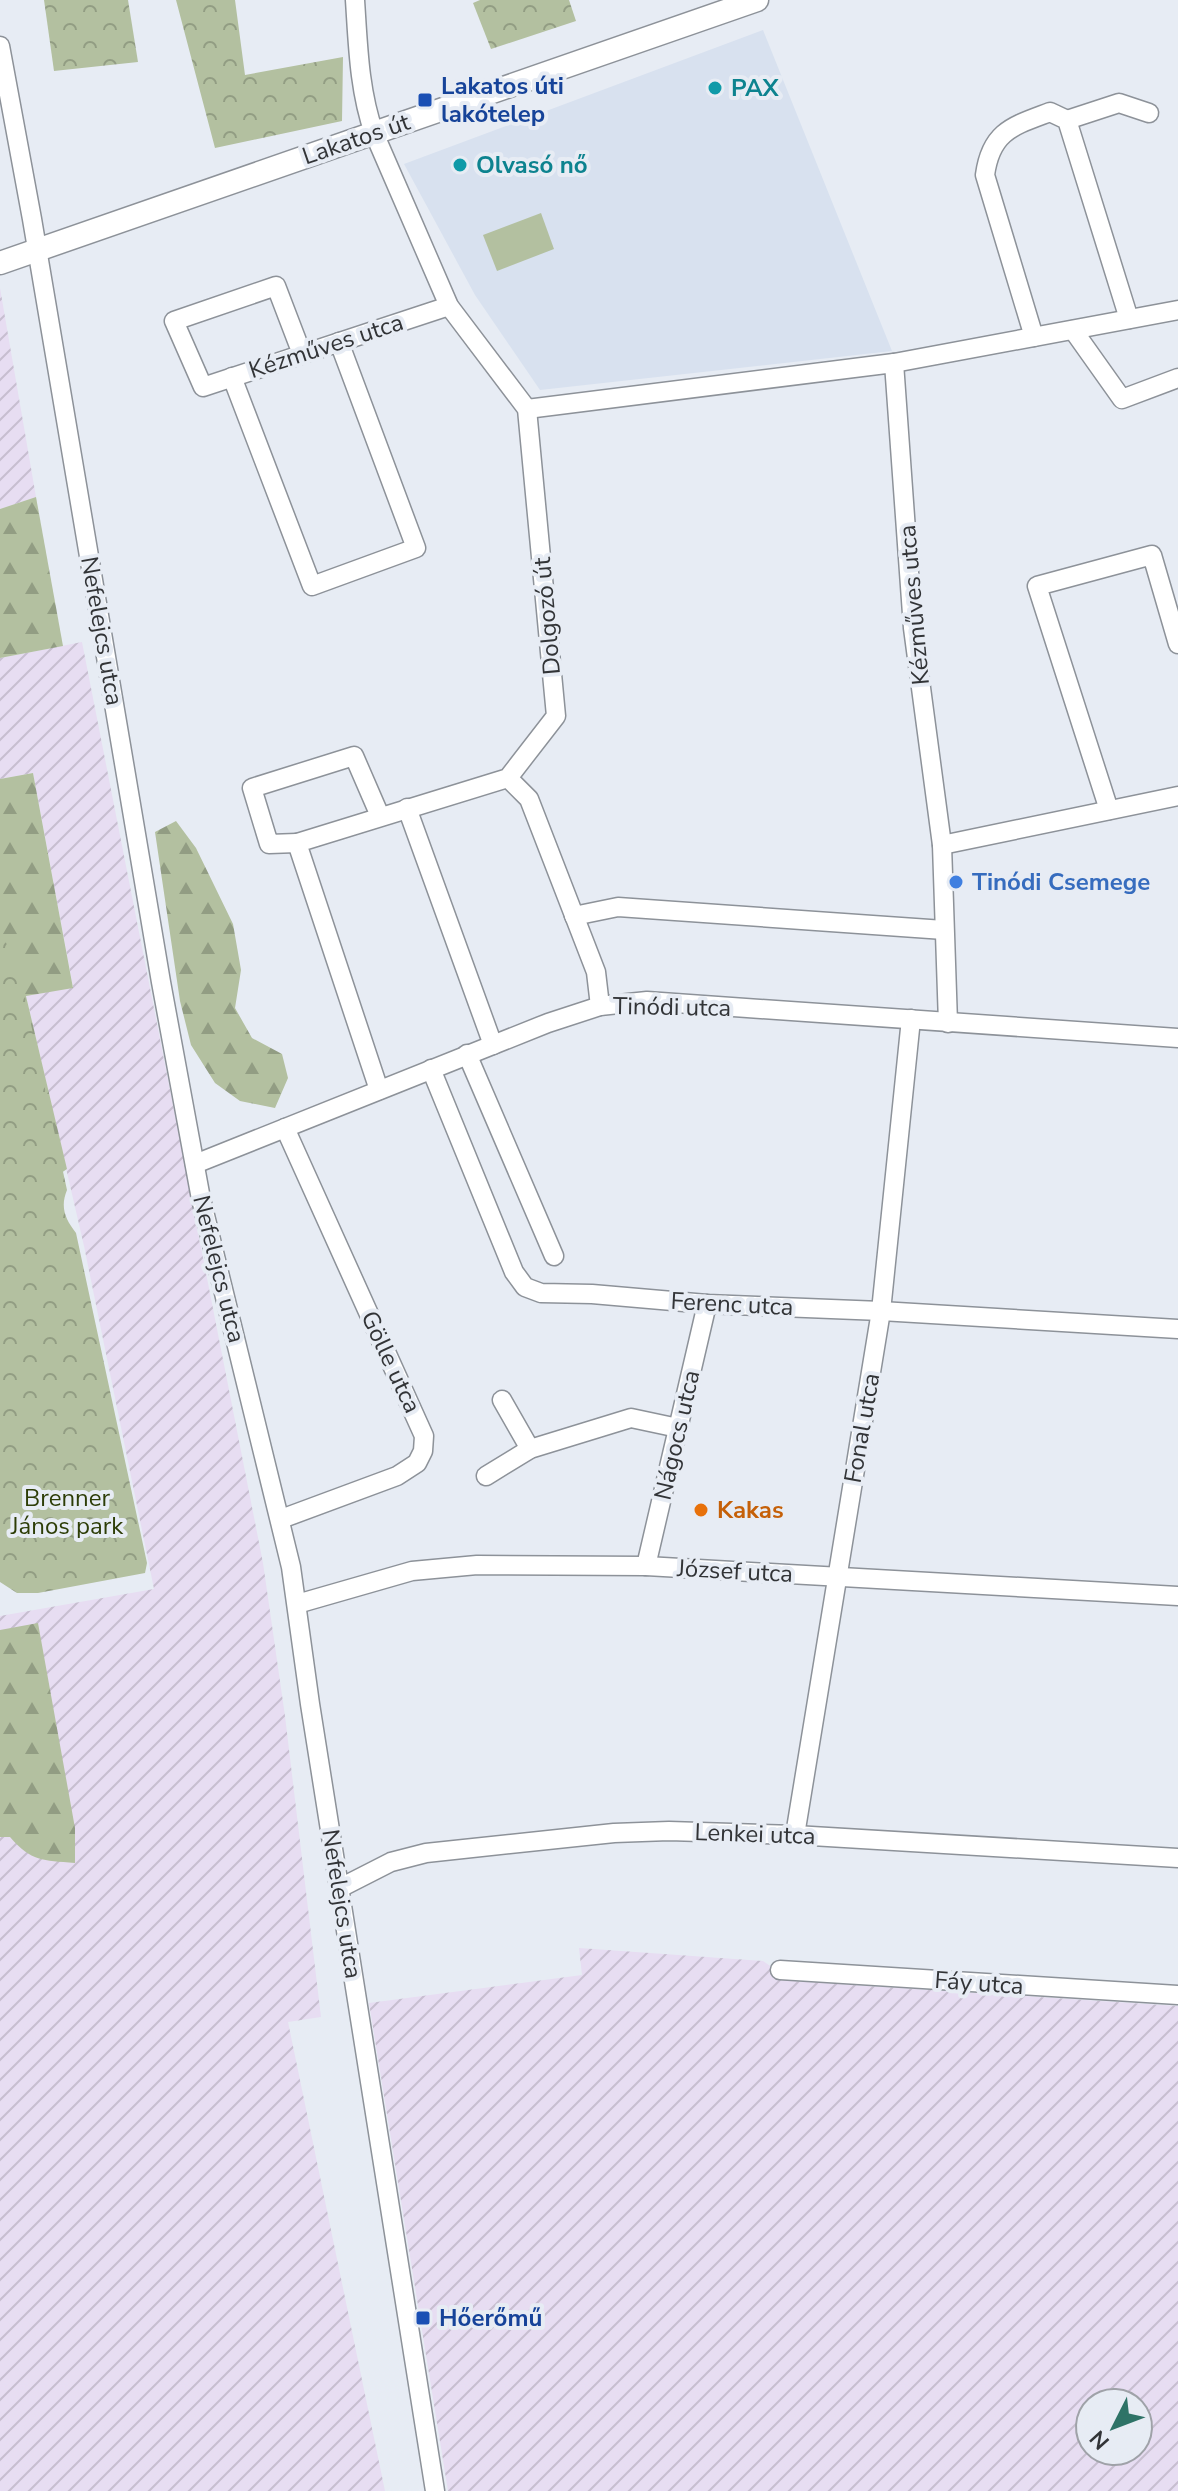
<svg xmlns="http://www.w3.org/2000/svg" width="1178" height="2491" font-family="'Nunito Sans',sans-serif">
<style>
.built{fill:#d8e1ef}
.industrial{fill:url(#industrial-furrows);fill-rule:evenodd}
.forest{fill:url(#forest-firs)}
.park{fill:url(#park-crowns)}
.pitch{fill:#b3c0a0}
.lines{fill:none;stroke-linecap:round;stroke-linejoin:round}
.minor-casing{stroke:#8d9299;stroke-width:21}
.tertiary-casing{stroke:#8d9299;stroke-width:25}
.minor{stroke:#fff;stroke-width:18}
.tertiary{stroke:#fff;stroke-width:22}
.culture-dot{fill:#0f9aa8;stroke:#e7ecf4;stroke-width:3}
.transit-dot{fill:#1a4fb4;stroke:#e7ecf4;stroke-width:3}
.shop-dot{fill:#3f7fe0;stroke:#e7ecf4;stroke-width:3}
.food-dot{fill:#e8710a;stroke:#e7ecf4;stroke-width:3}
.labels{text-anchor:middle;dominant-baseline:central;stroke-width:8;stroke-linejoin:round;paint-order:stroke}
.transit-label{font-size:24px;font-weight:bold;fill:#164399;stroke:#e7ecf4;text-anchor:start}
.culture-label{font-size:24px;font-weight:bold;fill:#0d838f;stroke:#e7ecf4;text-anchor:start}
.street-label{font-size:24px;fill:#323437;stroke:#e7ecf4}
.shop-label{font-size:24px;font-weight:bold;fill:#366cbe;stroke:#e7ecf4;text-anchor:start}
.park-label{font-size:24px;fill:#2d3d07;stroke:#e7ecf4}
.food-label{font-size:24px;font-weight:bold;fill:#c56008;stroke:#e7ecf4;text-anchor:start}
</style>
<defs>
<pattern id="industrial-furrows" width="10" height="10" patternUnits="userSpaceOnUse" patternTransform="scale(2)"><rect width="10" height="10" fill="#e7ddf2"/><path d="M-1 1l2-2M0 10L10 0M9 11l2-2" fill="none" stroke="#c7bed0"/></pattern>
<pattern id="forest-firs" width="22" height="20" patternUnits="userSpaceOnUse" patternTransform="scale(2)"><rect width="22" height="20" fill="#b3c0a0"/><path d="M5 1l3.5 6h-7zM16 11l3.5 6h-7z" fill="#929d83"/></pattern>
<pattern id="park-crowns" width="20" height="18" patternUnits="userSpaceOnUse" patternTransform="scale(2)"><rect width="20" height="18" fill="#b3c0a0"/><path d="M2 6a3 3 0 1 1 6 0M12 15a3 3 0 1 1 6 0" fill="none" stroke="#929d83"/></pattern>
</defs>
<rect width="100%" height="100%" fill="#e7ecf4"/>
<!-- built -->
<polygon class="built" points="763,30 892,351 540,390 475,295 404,164"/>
<!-- industrial -->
<g class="industrial">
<polygon points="0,288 36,497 0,509"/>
<polygon points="82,642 263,1563 285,1716 321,2017 288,2022 385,2491 0,2491 0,1616 154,1589 84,1246 26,995 73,987 33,773 0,779 0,658"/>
<path d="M579,1948l184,13 29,20 386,25v485h-730l-79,-488 213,-28zM1090,2403h48v48h-48z"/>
</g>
<!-- forest -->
<g class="forest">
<polygon points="36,497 63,646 0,658 0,509"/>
<polygon points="33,773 73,988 26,996 67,1169 20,1201 0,1199 0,779"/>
<polygon points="176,821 196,848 233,924 241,970 235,1008 252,1038 282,1054 288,1078 275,1108 240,1101 215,1083 191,1045 180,1001 155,832"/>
<path d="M38,1623l37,205v35c-33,-3 -43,-1 -65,-26h-10v-207z"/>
</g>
<!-- park -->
<g class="park">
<polygon points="44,0 128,0 138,62 54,71"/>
<polygon points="176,0 235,0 245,75 343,57 342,121 215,148"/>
<polygon points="480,0 569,0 576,21 491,49 473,3"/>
<path d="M0,926l24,66 43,198c-7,17 -2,29 9,43l71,330 -2,10 -107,20h-21l-17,-11z"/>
</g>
<!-- pitch -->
<polygon class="pitch" points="541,213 554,249 497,271 483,235"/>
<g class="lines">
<!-- minor casing -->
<g class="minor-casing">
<g id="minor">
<path d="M355,0c3,45 4,90 19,133l75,173 78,103 29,307 -48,62 -211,65 82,247"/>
<polyline points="0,46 32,219 161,982 201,1199 291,1567 310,1704 435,2491"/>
<polyline points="1067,120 1119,103 1149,113"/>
<polyline points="1073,330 1122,399 1178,378"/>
<path d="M1034,337l-49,-162c6,-44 28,-49 65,-63l17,8 62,199"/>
<polyline points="302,354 276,286 174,321 203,387 449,306"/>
<polyline points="894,363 1178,310"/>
<polyline points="232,377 312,586 416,548 339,342"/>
<polyline points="527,409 894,363 913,628 942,845 948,1023"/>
<polyline points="508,778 529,799 596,972 600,1006"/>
<polyline points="407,808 493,1045"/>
<polyline points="1109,810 1037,586 1152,555 1178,644"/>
<polyline points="297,843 269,844 252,788 354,756 380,816"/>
<polyline points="942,845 1178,796"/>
<polyline points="574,916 618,907 944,930"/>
<polyline points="467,1054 554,1256"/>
<polyline points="431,1069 514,1272 525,1287 541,1293 592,1294 707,1304 881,1311 1178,1329"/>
<polyline points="195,1164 548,1023 600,1006 647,1001 1178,1038"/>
<polyline points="502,1400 530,1449"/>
<polyline points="486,1476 530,1449 631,1418 678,1428"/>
<polyline points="281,1519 397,1476 417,1463 423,1451 424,1436 285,1128"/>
<polyline points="646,1566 707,1304"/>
<polyline points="297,1604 412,1571 477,1565 646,1566 1178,1596"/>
<polyline points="795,1835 881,1311 911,1019"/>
<polyline points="340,1888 391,1862 426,1853 614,1833 669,1831 795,1835 1178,1858"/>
<polyline points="780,1970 1178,1995"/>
</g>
</g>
<!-- tertiary casing -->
<g class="tertiary-casing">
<polyline id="tertiary" points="0,263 757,0"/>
</g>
<!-- minor -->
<use href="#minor" class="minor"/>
<!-- tertiary -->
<use href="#tertiary" class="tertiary"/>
</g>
<!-- markers -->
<g class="culture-dot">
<circle cx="715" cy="88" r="8"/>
<circle cx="460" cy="165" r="8"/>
</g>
<g class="transit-dot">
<rect x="417" y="92" width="16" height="16" rx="4"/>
<rect x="415" y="2310" width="16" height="16" rx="4"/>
</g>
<circle class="shop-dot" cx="956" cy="882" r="8"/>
<circle class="food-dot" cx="701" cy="1510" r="8"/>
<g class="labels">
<!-- transit labels -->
<g class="transit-label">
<text x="441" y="86">Lakatos úti<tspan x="441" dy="28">lakótelep</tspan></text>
<text x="439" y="2318">Hőerőmű</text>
</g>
<!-- culture labels -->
<g class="culture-label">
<text x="731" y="88">PAX</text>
<text x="476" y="165">Olvasó nő</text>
</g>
<!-- street labels -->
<g class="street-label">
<text transform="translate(356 139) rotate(-19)">Lakatos út</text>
<text transform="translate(326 346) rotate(-18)">Kézműves utca</text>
<text transform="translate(914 605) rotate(-95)">Kézműves utca</text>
<text transform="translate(547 616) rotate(-95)">Dolgozó út</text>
<text transform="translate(102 631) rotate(80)">Nefelejcs utca</text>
<text transform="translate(672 1007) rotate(1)">Tinódi utca</text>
<text transform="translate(219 1269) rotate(76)">Nefelejcs utca</text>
<text transform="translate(732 1304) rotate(3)">Ferenc utca</text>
<text transform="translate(391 1362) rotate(65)">Gölle utca</text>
<text transform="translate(862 1428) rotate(-80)">Fonal utca</text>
<text transform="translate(677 1435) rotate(-77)">Nágocs utca</text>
<text transform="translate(735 1571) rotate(3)">József utca</text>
<text transform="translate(755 1834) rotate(2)">Lenkei utca</text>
<text transform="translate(342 1904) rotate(81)">Nefelejcs utca</text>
<text transform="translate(979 1983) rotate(4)">Fáy utca</text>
</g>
<!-- shop labels -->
<g class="shop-label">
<text x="972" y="882">Tinódi Csemege</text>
</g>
<!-- park labels -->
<g class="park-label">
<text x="67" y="1498">Brenner<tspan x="67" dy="28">János park</tspan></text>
</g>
<!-- food labels -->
<g class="food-label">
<text x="717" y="1510">Kakas</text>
</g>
</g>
<!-- north arrow -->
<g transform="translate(1114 2427) rotate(228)"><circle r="38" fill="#e7ecf4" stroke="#9fa2a8" stroke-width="2"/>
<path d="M0-6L14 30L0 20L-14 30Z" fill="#2e7367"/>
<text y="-12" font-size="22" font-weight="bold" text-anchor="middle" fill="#323437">N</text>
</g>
</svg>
